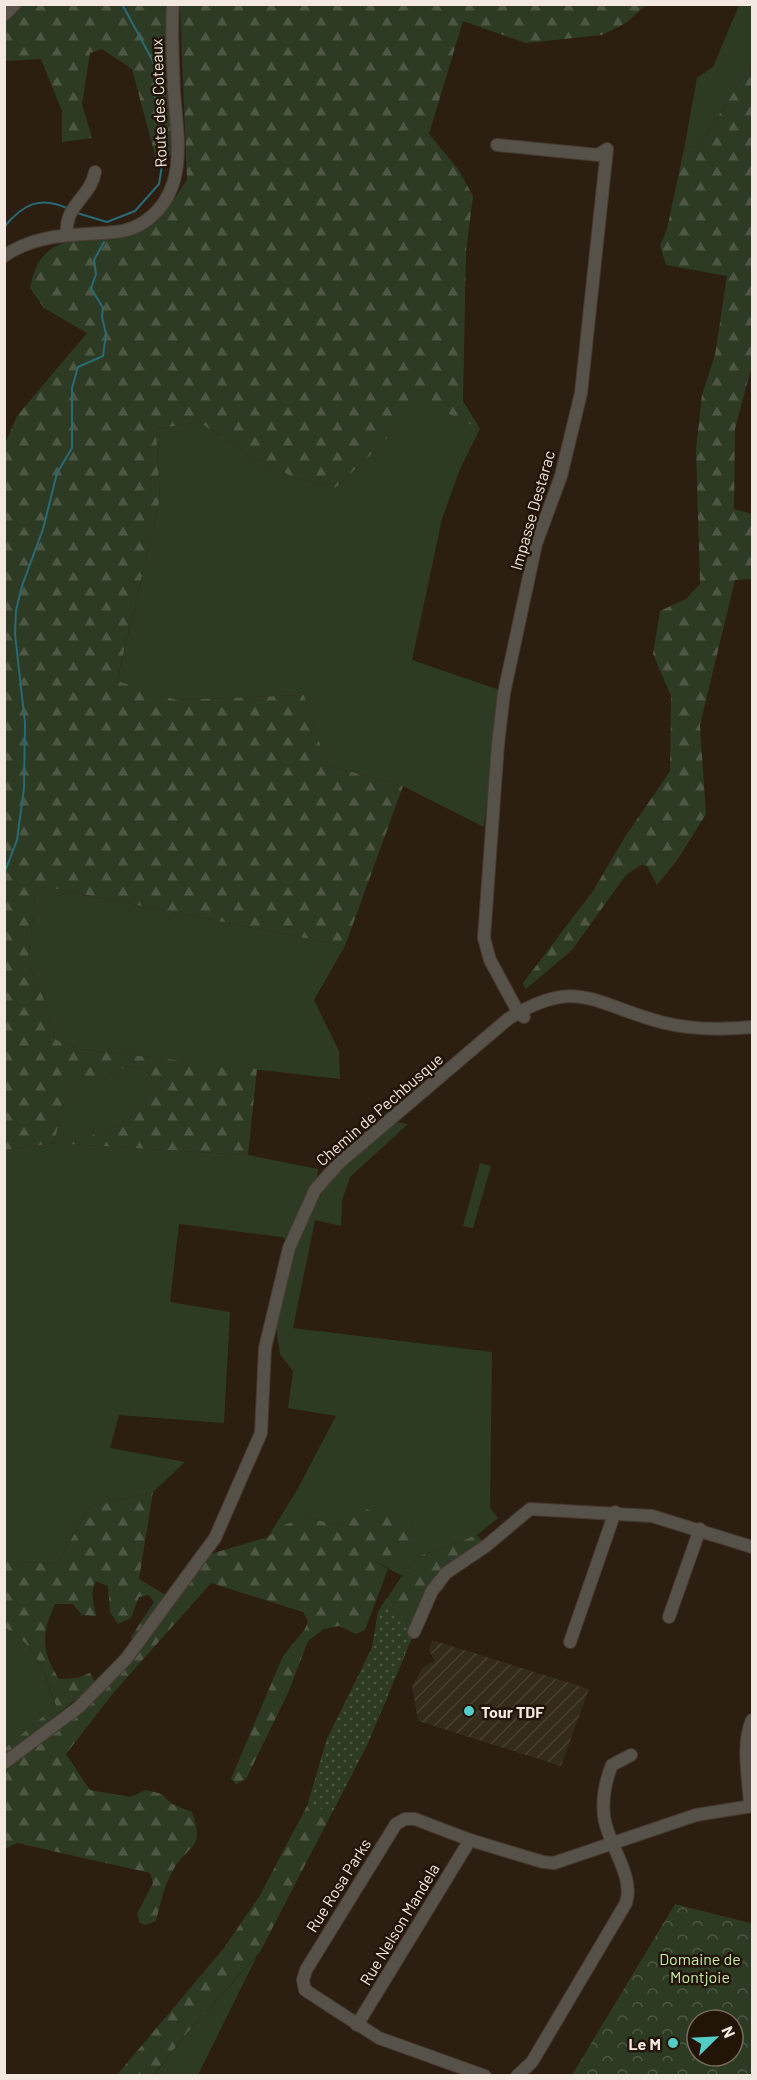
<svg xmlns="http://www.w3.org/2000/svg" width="757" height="2080" font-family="Barlow,sans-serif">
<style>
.industrial{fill:url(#industrial-furrows)}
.grass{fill:#2e3b24}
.forest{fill:url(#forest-firs)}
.park{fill:url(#park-crowns);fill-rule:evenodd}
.garden{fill:url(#garden-dots)}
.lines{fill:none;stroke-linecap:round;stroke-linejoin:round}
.stream{stroke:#286a75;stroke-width:2}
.minor-casing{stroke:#483a2e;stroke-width:14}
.minor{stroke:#565149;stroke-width:12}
.poi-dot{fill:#54cdc8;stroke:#221508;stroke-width:2}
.labels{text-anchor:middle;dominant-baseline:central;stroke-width:5;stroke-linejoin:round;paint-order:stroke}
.street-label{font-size:16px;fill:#f3e9e1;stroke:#221508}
.poi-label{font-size:16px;font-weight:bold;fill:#f3e9e1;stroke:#221508;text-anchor:start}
.park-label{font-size:16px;fill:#c5eba7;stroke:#221508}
</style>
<defs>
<pattern id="industrial-furrows" width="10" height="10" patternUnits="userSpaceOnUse" patternTransform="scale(1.5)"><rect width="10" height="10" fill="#352b1b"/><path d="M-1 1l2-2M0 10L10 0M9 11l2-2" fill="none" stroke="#494031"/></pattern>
<pattern id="forest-firs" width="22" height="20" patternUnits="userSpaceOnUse" patternTransform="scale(1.5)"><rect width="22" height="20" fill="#2e3b24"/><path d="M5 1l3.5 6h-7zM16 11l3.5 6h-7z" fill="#4d5744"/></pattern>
<pattern id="park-crowns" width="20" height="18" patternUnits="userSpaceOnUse" patternTransform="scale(1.5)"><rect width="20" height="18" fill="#2e3b24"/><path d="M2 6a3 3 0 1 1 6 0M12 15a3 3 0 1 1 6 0" fill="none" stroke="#4d5744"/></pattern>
<pattern id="garden-dots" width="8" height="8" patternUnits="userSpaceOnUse" patternTransform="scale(1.5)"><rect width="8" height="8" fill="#2e3b24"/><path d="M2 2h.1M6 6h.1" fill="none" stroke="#4d5744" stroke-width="1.8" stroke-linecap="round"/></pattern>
</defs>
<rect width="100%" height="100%" fill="#2c1e11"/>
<!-- industrial -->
<polygon class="industrial" points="432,1640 589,1689 561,1766 418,1721 412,1686 422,1668 435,1661 429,1650"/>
<!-- grass -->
<g class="grass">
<polygon points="739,5 752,5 752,64 700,144 684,149 697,78 713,67"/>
<polygon points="422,400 480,429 460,469 442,519 412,660 500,690 484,827 403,786 327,765 304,695 177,700 117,682 160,499 156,429 199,422 246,454 293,477 335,488 376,450"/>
<polygon points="36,885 345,946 314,1000 339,1051 340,1079 78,1049 55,1039 43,997 28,963"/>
<polygon points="127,1066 147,1070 154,1082 142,1108 118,1126 69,1144 248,1155 318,1169 317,1182 303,1202 287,1241 282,1237 179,1224 170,1302 230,1312 224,1423 119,1415 110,1448 185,1462 153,1492 90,1507 57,1564 5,1561 5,1150 54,1143 72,1071 104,1079"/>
<polygon points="392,1121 408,1124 350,1177 342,1201 341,1226 315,1220 293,1328 492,1352 490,1508 498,1518 477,1535 422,1555 402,1576 372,1559 355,1505 344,1526 307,1518 268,1537 297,1490 336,1416 288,1408 293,1371 280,1354 276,1326 293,1246 330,1178"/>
<polygon points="480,1163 491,1166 473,1228 463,1226"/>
<path d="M5,1628c32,17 40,46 51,79l-51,41z"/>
<polygon points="257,1956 198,2075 153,2076 187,2033"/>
</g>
<!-- forest -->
<g class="forest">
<polygon points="5,5 166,5 174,154 156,159 132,69 102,49 90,53 82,104 92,138 62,142 62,111 41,59 5,61"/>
<path d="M180,5h466l-20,18 -24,12 -76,8 -63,-22 -34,113 29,35 15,27 -7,55 -3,150 17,28 -58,-28 -46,49 -41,38 -42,-11 -47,-23 -47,-32 -43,7 4,70 -43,182 60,19 127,-5 23,70 76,21 -58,160 -309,-61 -8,78 15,34 12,42 23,10 179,20 -9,86 -181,-11 51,-18 24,-18 12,-26 -7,-12 -20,-4 -23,13 -15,3 -17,-11 -18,72 -49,7v-706l12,-28 70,-83 -43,-25 -14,-20c2,-8 4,-19 9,-26 21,-35 73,-16 106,-33 17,-10 31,-33 42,-49z"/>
<polygon points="752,64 752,365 735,429 734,509 752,514 752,579 735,580 700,725 706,814 678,859 657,885 647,866 641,865 626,875 572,950 526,989 523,983 593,891 625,837 670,771 671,696 653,654 660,611 686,599 700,584 696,449 702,395 715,355 727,276 666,265 660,246 667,229 684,149 700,144"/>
<path d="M153,1492l-14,87 28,17 -33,46 -3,-5 23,-35 -5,-7 -10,2 -8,21 -13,6 -8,-12 -2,-26 -13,-5 -3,13 4,22 -14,-1 -9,-11h-18c-14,31 -14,46 4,75l18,-1 13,-5 6,11 -91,71v-7l51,-42c-11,-32 -19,-61 -51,-78v-67l52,3 33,-57z"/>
<path d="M354,1505l66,22 -7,24 -41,8 16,10 -23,61 -9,4 -17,-8 -15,3 -16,12 -20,52 -42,86 -10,5 -5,-5 52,-123 22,-27 3,-8 -5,-9 -92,-29 -97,109 -48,62 24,36 40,7 16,-7 16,4 10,10 20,8c14,40 -5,31 -20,60 -8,14 -12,33 -16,49l-10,4 -6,-2 -3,-9 16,-31 -3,-10 -133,-30 -12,6v-81l91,-70 40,-44 71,-99 61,-18 18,-13 21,-6 37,8z"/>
<polygon points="477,1535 486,1546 447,1575 445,1587 425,1607 368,1743 260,1952 187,2033 153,2075 116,2076 224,1948 259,1897 308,1804 327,1739 372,1648 378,1612 402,1576 422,1555"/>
</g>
<!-- park -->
<path class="park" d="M675,1904l75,19 2,-1v153h-180zM697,2020h36v36h-36z"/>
<!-- garden -->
<polygon class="garden" points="386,1599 413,1634 368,1743 332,1813 308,1804 327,1739 372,1648 378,1612"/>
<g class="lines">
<!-- stream -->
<g class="stream">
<polyline points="77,213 107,222 135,211 159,184 162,165 160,116 154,93 155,65 122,4"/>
<path d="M4,227c19,-23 37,-32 65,-18"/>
<polyline points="4,874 17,840 24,788 25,723 15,634 16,610 22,586 43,529 57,473 72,448 72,388 78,367 103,356 106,334 102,317 103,308 91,288 96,274 94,260 104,242"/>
</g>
<!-- minor casing -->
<g class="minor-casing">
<g id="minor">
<polyline points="4,15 15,4"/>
<polyline points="497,145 598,155 607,149 581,393 561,476 536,544 504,693 498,744 484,938 490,960 517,1010 524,1017"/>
<path d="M67,234c-3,-29 24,-37 28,-62"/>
<path d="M4,256c35,-24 71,-20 110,-24 14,-1 27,-6 38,-16 36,-32 25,-81 22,-124 -1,-29 -3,-59 -1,-88"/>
<polyline points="669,1617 700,1529"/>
<polyline points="414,1632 432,1591 446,1573 486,1546 530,1509 652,1516 752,1547"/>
<polyline points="570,1642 615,1512"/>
<path d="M4,1763l75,-56 47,-48 89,-121 46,-105 4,-85 24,-100 26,-58 24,-27 169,-144c69,-43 85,-15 153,3 30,8 61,8 91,5"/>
<path d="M750,1806c-1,-27 -9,-61 2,-86"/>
<polyline points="357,2025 470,1840"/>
<polyline points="485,2076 379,2038 305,1990 303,1980 306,1970 396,1824 405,1819 415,1819 470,1840 543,1862 554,1863 696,1815 752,1806"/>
<path d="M517,2076l15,-14 94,-159c9,-28 -19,-59 -22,-87 -2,-18 1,-34 8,-51l19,-10"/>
</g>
</g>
<!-- minor -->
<use href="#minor" class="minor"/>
</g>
<!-- markers -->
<g class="poi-dot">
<circle cx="469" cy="1711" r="6"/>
<circle cx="673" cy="2043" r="6"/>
</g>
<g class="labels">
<!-- street labels -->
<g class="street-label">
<text transform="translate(158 103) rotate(-92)">Route des Coteaux</text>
<text transform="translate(532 510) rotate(-74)">Impasse Destarac</text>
<text transform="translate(379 1109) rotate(-41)">Chemin de Pechbusque</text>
<text transform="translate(338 1885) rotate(-58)">Rue Rosa Parks</text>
<text transform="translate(399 1924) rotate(-59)">Rue Nelson Mandela</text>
</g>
<!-- poi labels -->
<g class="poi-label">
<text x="481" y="1711">Tour TDF</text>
<text x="661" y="2043" text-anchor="end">Le M</text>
</g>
<!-- park labels -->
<g class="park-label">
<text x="700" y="1958">Domaine de<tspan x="700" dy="18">Montjoie</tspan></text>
</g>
</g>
<!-- border -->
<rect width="757" height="2080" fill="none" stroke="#f3e9e1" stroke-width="12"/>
<!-- north arrow -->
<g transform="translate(715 2038) rotate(66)"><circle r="28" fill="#221508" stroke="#766a5f" stroke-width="1.5"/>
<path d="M0-4.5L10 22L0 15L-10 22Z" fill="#54cdc8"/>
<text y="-9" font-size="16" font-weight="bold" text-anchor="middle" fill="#f3e9e1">N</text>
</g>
</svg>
